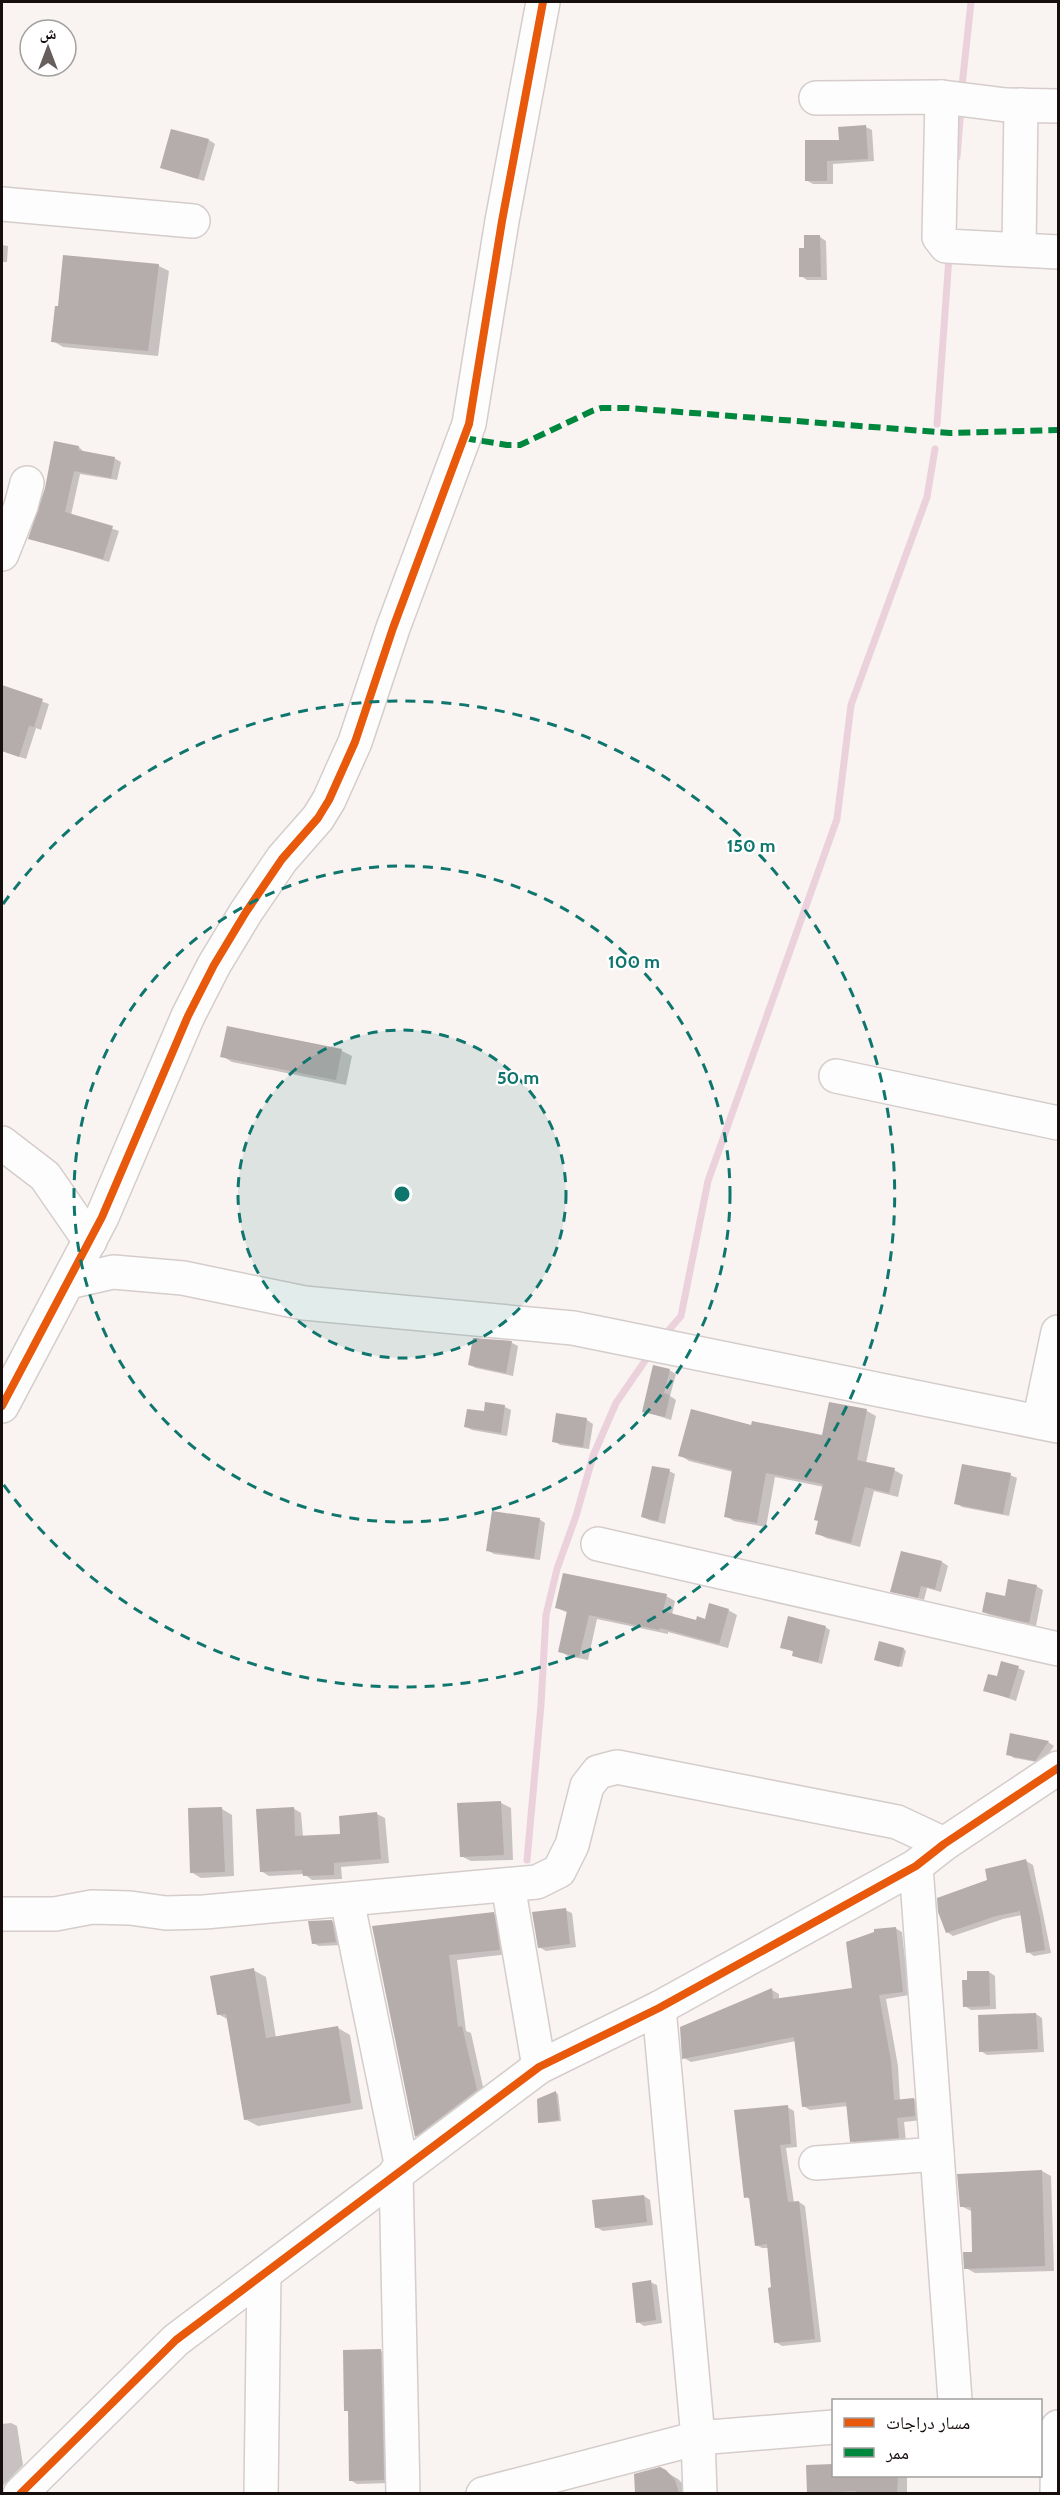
<svg xmlns="http://www.w3.org/2000/svg" width="1060" height="2495" font-family="Cabin,'Noto Naskh Arabic',sans-serif">
<style>
.shadow{fill:#0003}
.lines{fill:none;stroke-linecap:round;stroke-linejoin:round}
.stream{stroke:#ebd1dc;stroke-width:7}
.building{fill:#b5acac}
.minor-casing{stroke:#d4cdcb;stroke-width:36}
.minor{stroke:#fefdfd;stroke-width:33}
.quiet{stroke:#00873e;stroke-width:6;stroke-dasharray:12 6;stroke-linecap:butt}
.cycleway-casing{stroke:#fff;stroke-width:11}
.cycleway{stroke:#e8590c;stroke-width:8}
.ring{fill:none;stroke:#0f766e;stroke-width:3;stroke-dasharray:10 8}
.centre{fill:#0f766e;stroke:#fff;stroke-width:3}
.ring-label{font-size:18px;text-anchor:middle;font-weight:bold;fill:#0f766e;stroke:#fff;stroke-width:4.5;stroke-linejoin:round;paint-order:stroke}
</style>
<rect width="100%" height="100%" fill="#f9f3f2"/>
<!-- shadow -->
<g class="shadow">
<polygon points="866,127 872,130 874,161 833,164 833,184 813,184 806,180 840,141"/>
<polygon points="209,140 215,144 204,181 162,168"/>
<polygon points="820,237 826,241 827,280 807,280 801,276 805,250"/>
<polygon points="2,245 8,246 7,262 2,262"/>
<polygon points="64,256 159,266 169,271 158,356 63,347 53,341 59,308"/>
<polygon points="55,442 79,447 85,453 114,458 121,462 117,480 80,474 71,515 119,531 109,562 30,538 47,488"/>
<polygon points="2,687 49,704 41,730 36,728 26,759 2,751"/>
<polygon points="228,1028 342,1051 352,1056 346,1085 232,1062 222,1056"/>
<polygon points="475,1339 512,1343 518,1346 513,1376 476,1368 470,1365"/>
<polygon points="669,1370 676,1374 670,1396 676,1400 671,1420 643,1411"/>
<polygon points="830,1404 867,1411 876,1416 866,1463 894,1470 903,1475 898,1497 874,1491 860,1547 826,1538 817,1533 824,1487 775,1477 766,1527 734,1521 725,1516 733,1472 689,1461 680,1455 752,1427 823,1437"/>
<polygon points="505,1407 511,1410 507,1436 472,1430 466,1427"/>
<polygon points="558,1415 587,1420 593,1424 589,1449 560,1445 554,1441"/>
<polygon points="669,1471 675,1474 665,1524 649,1520 643,1517"/>
<polygon points="1010,1475 1017,1478 1009,1516 962,1507 956,1503"/>
<polygon points="539,1519 545,1523 540,1560 494,1554 487,1550"/>
<polygon points="942,1562 948,1566 941,1592 927,1588 924,1600 892,1591"/>
<polygon points="1036,1586 1043,1590 1036,1626 990,1615 983,1612 1006,1598"/>
<polygon points="666,1596 675,1601 672,1615 697,1622 728,1610 737,1615 728,1648 668,1632 668,1634 597,1619 588,1660 568,1656 560,1651 568,1613 557,1608"/>
<polygon points="825,1627 830,1630 822,1664 799,1658 794,1655 795,1652 782,1647"/>
<polygon points="904,1649 906,1651 902,1667 879,1661"/>
<polygon points="1018,1668 1025,1671 1016,1701 985,1690 998,1678"/>
<polygon points="1048,1742 1054,1746 1042,1763 1014,1758 1008,1754"/>
<polygon points="501,1803 511,1808 513,1860 471,1861 461,1856"/>
<polygon points="293,1808 301,1813 303,1837 342,1836 377,1814 385,1818 389,1863 341,1867 342,1879 312,1880 304,1874 269,1876 261,1871"/>
<polygon points="222,1809 232,1815 234,1876 201,1878 191,1872"/>
<polygon points="1026,1861 1033,1865 1051,1953 1034,1956 1028,1952 1022,1915 1003,1919 953,1936 947,1932"/>
<polygon points="565,1910 572,1913 576,1947 546,1951 539,1947"/>
<polygon points="493,1913 502,1919 509,1954 457,1960 466,2031 471,2033 485,2096 425,2141 416,2136 373,1928"/>
<polygon points="332,1921 338,1925 342,1945 319,1946 313,1943"/>
<polygon points="895,1928 902,1932 909,1995 886,1999 898,2066 900,2101 914,2099 921,2103 922,2120 904,2122 906,2141 859,2145 852,2141 848,2106 810,2110 803,2106 796,2041 691,2062 684,2058 772,1990 779,1994 779,1999 853,1989"/>
<polygon points="253,1970 266,1977 276,2038 338,2028 350,2035 363,2109 258,2126 245,2119 229,2020 218,2014"/>
<polygon points="989,1972 995,1976 996,2009 971,2010 965,2006"/>
<polygon points="1036,2014 1042,2018 1044,2052 987,2055 981,2051"/>
<polygon points="556,2093 558,2094 561,2121 542,2123 539,2122"/>
<polygon points="787,2107 794,2111 797,2147 786,2148 794,2203 799,2202 805,2206 821,2342 782,2346 776,2342 768,2248 762,2248 756,2245 751,2200 746,2197"/>
<polygon points="1042,2171 1051,2176 1054,2271 975,2273 966,2268 974,2253 973,2212 961,2206 959,2176"/>
<polygon points="644,2196 650,2200 653,2225 603,2231 596,2227"/>
<polygon points="650,2282 657,2285 662,2323 644,2326 638,2322"/>
<polygon points="381,2351 387,2355 390,2483 357,2484 350,2480 349,2412 346,2410"/>
<polygon points="11,2423 17,2426 23,2465 2,2487 2,2424"/>
<polygon points="807,2466 834,2476 907,2476 907,2494 808,2494"/>
<polygon points="666,2472 678,2479 687,2488 689,2494 637,2494 636,2475"/>
</g>
<g class="lines">
<!-- stream -->
<g class="stream">
<polyline points="962,86 971,2"/>
<polyline points="957,157 961,108"/>
<polyline points="937,424 949,257"/>
<polyline points="669,1330 681,1316 708,1181 837,819 851,705 927,497 935,449"/>
<polyline points="527,1860 541,1705 546,1615 557,1569 576,1516 593,1456 616,1403 649,1355"/>
</g>
</g>
<!-- building -->
<g class="building">
<polygon points="866,125 868,159 827,161 827,181 805,181 805,140 839,140 838,127"/>
<polygon points="171,129 209,139 198,179 160,168"/>
<polygon points="804,235 820,235 821,277 799,277 799,248 804,248"/>
<polygon points="63,255 159,264 148,351 51,342 55,306 58,306"/>
<polygon points="54,441 79,446 78,450 115,457 111,478 74,471 65,512 113,526 103,559 28,539 45,488"/>
<polygon points="2,685 43,699 34,727 29,726 19,757 2,751"/>
<polygon points="227,1026 342,1049 336,1080 220,1057"/>
<polygon points="473,1338 512,1341 506,1373 468,1365"/>
<polygon points="653,1365 670,1369 664,1393 670,1395 665,1417 642,1412"/>
<polygon points="485,1402 505,1405 501,1433 464,1427 467,1409 484,1411"/>
<polygon points="829,1402 867,1409 857,1460 895,1468 889,1493 865,1487 851,1543 815,1534 818,1521 814,1520 823,1484 766,1473 757,1523 724,1517 732,1470 678,1456 691,1409 751,1425 752,1421 822,1435"/>
<polygon points="556,1413 587,1418 583,1447 552,1442"/>
<polygon points="962,1464 1011,1473 1003,1514 954,1504"/>
<polygon points="652,1466 670,1469 658,1521 641,1517"/>
<polygon points="492,1511 540,1518 534,1558 486,1551"/>
<polygon points="901,1551 942,1561 935,1589 921,1586 918,1598 890,1592"/>
<polygon points="563,1573 667,1594 663,1611 696,1620 697,1616 705,1619 709,1603 729,1609 719,1644 660,1628 659,1630 589,1615 579,1657 558,1652 567,1611 555,1608"/>
<polygon points="1008,1579 1037,1585 1029,1623 982,1612 986,1592 1005,1596"/>
<polygon points="788,1616 826,1626 818,1662 792,1656 793,1651 780,1648"/>
<polygon points="879,1641 904,1648 899,1667 874,1660"/>
<polygon points="1001,1661 1019,1666 1009,1698 983,1691 988,1674 997,1676"/>
<polygon points="1010,1733 1049,1741 1035,1761 1006,1755"/>
<polygon points="501,1801 504,1855 460,1857 457,1803"/>
<polygon points="222,1807 225,1872 190,1873 188,1808"/>
<polygon points="294,1807 295,1836 340,1834 339,1816 377,1812 381,1859 334,1863 334,1875 303,1876 302,1870 260,1872 256,1809"/>
<polygon points="1026,1859 1040,1917 1045,1950 1026,1953 1020,1911 996,1916 946,1933 938,1912 937,1898 987,1880 985,1869"/>
<polygon points="566,1908 570,1944 538,1948 532,1912"/>
<polygon points="494,1912 500,1950 449,1955 458,2027 462,2026 477,2090 415,2137 372,1926"/>
<polygon points="332,1920 336,1942 312,1944 308,1921"/>
<polygon points="896,1927 903,1992 879,1995 891,2061 894,2100 914,2098 915,2116 897,2118 899,2138 850,2142 846,2102 802,2107 794,2037 682,2059 680,2027 772,1988 773,1999 852,1988 846,1942 874,1932 874,1929"/>
<polygon points="254,1968 266,2038 338,2026 351,2103 244,2120 226,2014 217,2015 210,1976"/>
<polygon points="967,1971 989,1971 990,2006 963,2007 962,1980 967,1980"/>
<polygon points="1036,2013 1038,2049 979,2052 978,2015"/>
<polygon points="556,2091 559,2120 538,2123 537,2099"/>
<polygon points="788,2105 791,2144 780,2145 788,2202 799,2201 815,2339 774,2343 768,2288 771,2287 767,2244 755,2246 749,2197 744,2198 734,2110"/>
<polygon points="1042,2170 1045,2266 964,2269 963,2252 972,2252 971,2207 960,2207 957,2174"/>
<polygon points="644,2195 647,2222 595,2228 592,2200"/>
<polygon points="651,2280 656,2320 636,2323 632,2283"/>
<polygon points="381,2349 384,2480 349,2481 348,2411 344,2411 343,2350"/>
<polygon points="834,2464 834,2475 898,2475 897,2493 856,2493 856,2491 807,2493 806,2465"/>
<polygon points="660,2467 666,2470 675,2480 679,2493 635,2493 634,2474"/>
</g>
<g class="lines">
<!-- minor casing -->
<g class="minor-casing">
<g id="minor">
<polyline points="942,97 939,237 946,246 1058,252"/>
<polyline points="816,98 942,97 1006,105 1058,106"/>
<polyline points="2,204 193,221"/>
<polyline points="1019,249 1021,105"/>
<polyline points="2,554 21,506 27,483"/>
<polyline points="836,1076 1058,1123"/>
<polyline points="2,1143 45,1176 90,1241"/>
<polyline points="69,1282 113,1272 183,1278 304,1303 573,1328 1058,1426"/>
<polyline points="2,1406 102,1217 188,1016 214,965 246,912 282,859 318,818 329,800 355,742 393,628 469,424 502,221 543,2"/>
<polyline points="1039,1422 1058,1332"/>
<polyline points="598,1544 1058,1649"/>
<polyline points="916,1866 955,2400"/>
<polyline points="508,1885 539,2067"/>
<polyline points="347,1900 402,2168"/>
<polyline points="2,1914 55,1914 92,1907 130,1908 166,1913 204,1912 537,1882 559,1871 572,1845 587,1786 598,1772 617,1767 897,1822 944,1844"/>
<polyline points="659,2008 698,2438 700,2494"/>
<polyline points="816,2163 937,2154"/>
<polyline points="396,2172 403,2494"/>
<polyline points="20,2494 176,2340 539,2067 659,2008 916,1866 944,1844 1058,1768"/>
<polyline points="261,2494 264,2274"/>
<polyline points="483,2494 698,2438 834,2427"/>
<polyline points="1057,2494 1058,2427"/>
</g>
</g>
<!-- minor -->
<use href="#minor" class="minor"/>
<!-- quiet -->
<polyline class="quiet" points="464,438 507,445 520,445 592,411 601,408 629,408 950,433 1058,430"/>
<!-- cycleway casing -->
<g class="cycleway-casing">
<g id="cycleway">
<polyline points="2,1406 102,1217 188,1016 214,965 246,912 282,859 318,818 329,800 355,742 393,628 469,424 502,221 543,2"/>
<polyline points="20,2494 176,2340 539,2067 659,2008 916,1866 944,1844 1058,1768"/>
</g>
</g>
<!-- cycleway -->
<use href="#cycleway" class="cycleway"/>
</g>
<!-- distance rings -->
<circle cx="402" cy="1194" r="164" fill="#0f766e" fill-opacity=".12"/>
<g class="ring">
<circle cx="402" cy="1194" r="164"/>
<circle cx="402" cy="1194" r="328"/>
<path d="M3 904A493 493 0 1 1 3 1484"/>
</g>
<circle cx="402" cy="1194" r="9" class="centre"/>
<g class="ring-label">
<text x="751" y="852">150 m</text>
<text x="634" y="968">100 m</text>
<text x="518" y="1084">50 m</text>
</g>
<!-- border -->
<rect width="1060" height="2495" fill="none" stroke="#170f0d" stroke-width="6"/>
<!-- legend -->
<rect x="832" y="2399" width="210" height="78" fill="#ffffff" stroke="#a29f9e" stroke-width="1.5"/>
<rect x="844" y="2418" width="30" height="9" fill="#e8590c" stroke="#a29f9e" stroke-width="1.5"/>
<text x="886" y="2429" font-size="18" fill="#170f0d">مسار دراجات</text>
<rect x="844" y="2448" width="30" height="9" fill="#00873e" stroke="#a29f9e" stroke-width="1.5"/>
<text x="886" y="2459" font-size="18" fill="#170f0d">ممر</text>
<!-- north arrow -->
<g transform="translate(48 48)"><circle r="28" fill="#ffffff" stroke="#a29f9e" stroke-width="1.5"/>
<path d="M0-4.5L10 22L0 15L-10 22Z" fill="#665f5d"/>
<text y="-9" font-size="16" font-weight="bold" text-anchor="middle" fill="#170f0d">ش</text>
</g>
</svg>
